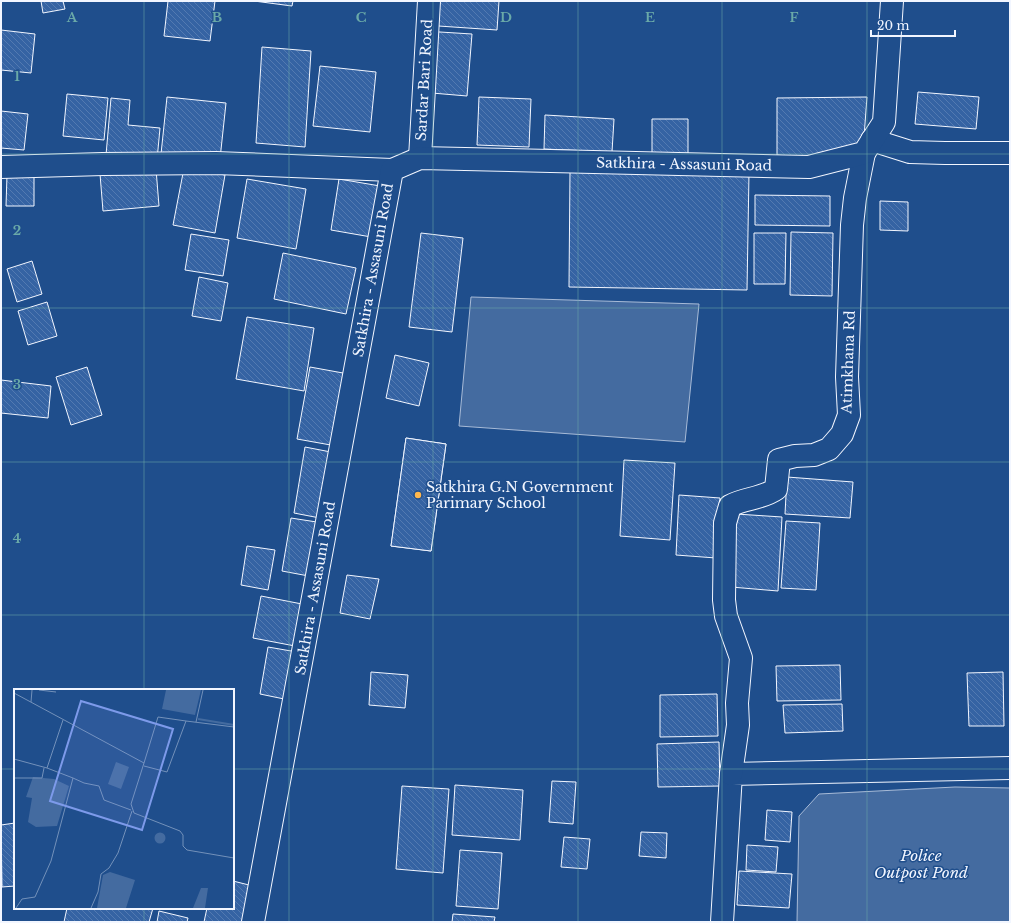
<svg xmlns="http://www.w3.org/2000/svg" width="1011" height="923" font-family="'Libre Baskerville',serif">
<style>
.water{fill:#446ba0;stroke:#a8bbd7}
.building{fill:url(#building-back-hatch);stroke:#f2f6ff}
.lines{fill:none;stroke-linecap:round;stroke-linejoin:round}
.street-casing{stroke:#f2f6ff;stroke-width:24}
.secondary-casing{stroke:#f2f6ff;stroke-width:24}
.primary-casing{stroke:#f2f6ff;stroke-width:24}
.street{stroke:#1f4e8c;stroke-width:22}
.secondary{stroke:#1f4e8c;stroke-width:22}
.primary{stroke:#1f4e8c;stroke-width:22}
.grid{fill:none;stroke:#6aa9a8;stroke-width:1;stroke-opacity:0.55}
.poi-dot{fill:#ffb74d;stroke:#1f4e8c;stroke-width:1.5}
.labels{text-anchor:middle;dominant-baseline:central;stroke-width:3;stroke-linejoin:round;paint-order:stroke}
.street-label{font-size:14px;fill:#f2f6ff;stroke:#1f4e8c}
.poi-label{font-size:14px;fill:#f2f6ff;stroke:#1f4e8c;text-anchor:start}
.water-label{font-size:15px;font-style:italic;fill:#f2f6ff;stroke:#1f4e8c}
.inset-river{fill:none;stroke:#446ba0;stroke-width:2}
.inset-road{fill:none;stroke:#7391ba;stroke-width:1}
.view{fill:#7d9aea;fill-opacity:0.15;stroke:#7d9aea;stroke-width:2}
.inset-edge{fill:none;stroke:#f2f6ff;stroke-width:2}
.grid-label{font-size:13px;text-anchor:middle;font-weight:bold;fill:#6aa9a8;stroke:#1f4e8c;stroke-width:3;stroke-linejoin:round;paint-order:stroke}
</style>
<defs>
<pattern id="building-back-hatch" width="6" height="6" patternUnits="userSpaceOnUse"><rect width="6" height="6" fill="#3563a3"/><path d="M-1 5l2 2M0 0l6 6M5-1l2 2" fill="none" stroke="#537ab1"/></pattern>
</defs>
<rect width="100%" height="100%" fill="#1f4e8c"/>
<!-- water -->
<g class="water">
<polygon points="471,297 699,304 685,442 459,426"/>
<polygon points="955,787 1010,788 1010,922 797,922 799,816 819,794"/>
</g>
<!-- building -->
<g class="building">
<polygon points="41,1 63,1 65,9 43,13"/>
<polygon points="168,1 215,1 210,41 164,36"/>
<polygon points="254,1 293,1 292,6"/>
<polygon points="426,1 499,1 497,30 424,25"/>
<polygon points="1,30 35,34 31,73 1,70"/>
<polygon points="424,31 472,34 467,96 420,92"/>
<polygon points="262,47 311,51 305,147 256,143"/>
<polygon points="320,66 376,72 370,132 313,126"/>
<polygon points="918,92 979,97 976,129 915,124"/>
<polygon points="67,94 108,98 104,140 63,136"/>
<polygon points="167,97 226,103 220,159 161,154"/>
<polygon points="479,97 531,99 529,147 477,145"/>
<polygon points="867,97 864,137 847,154 811,158 777,155 777,98"/>
<polygon points="111,98 130,100 128,125 160,128 157,160 106,155"/>
<polygon points="1,111 28,114 24,150 1,148"/>
<polygon points="545,115 614,119 612,152 544,149"/>
<polygon points="652,119 688,119 688,155 652,154"/>
<polygon points="184,168 225,175 215,233 173,225"/>
<polygon points="156,169 159,206 103,211 100,174"/>
<polygon points="570,170 749,173 747,290 569,287"/>
<polygon points="7,175 34,175 34,206 6,206"/>
<polygon points="247,179 306,189 296,249 237,238"/>
<polygon points="339,179 386,187 377,238 331,230"/>
<polygon points="755,195 830,196 830,226 755,225"/>
<polygon points="880,201 908,202 908,231 880,230"/>
<polygon points="791,232 833,233 832,296 790,295"/>
<polygon points="421,233 463,238 452,332 409,327"/>
<polygon points="754,233 786,233 785,284 754,284"/>
<polygon points="191,234 229,240 223,276 185,270"/>
<polygon points="283,253 356,268 346,314 274,299"/>
<polygon points="32,261 42,294 17,302 7,269"/>
<polygon points="199,277 228,283 221,321 192,316"/>
<polygon points="47,302 57,336 28,345 18,311"/>
<polygon points="247,317 314,328 304,391 236,379"/>
<polygon points="395,355 429,363 419,406 386,398"/>
<polygon points="87,367 102,415 71,425 56,377"/>
<polygon points="310,367 354,375 342,447 297,439"/>
<polygon points="1,380 51,386 48,418 1,413"/>
<polygon points="406,438 446,444 431,551 391,546"/>
<polygon points="406,438 446,444 431,551 391,546"/>
<polygon points="305,447 336,453 325,519 294,513"/>
<polygon points="624,460 675,463 670,540 620,536"/>
<polygon points="787,477 853,482 850,518 785,514"/>
<polygon points="679,495 720,498 716,558 676,555"/>
<polygon points="736,514 782,517 778,591 731,587"/>
<polygon points="291,518 323,523 314,577 282,571"/>
<polygon points="786,521 820,523 816,590 781,588"/>
<polygon points="247,546 275,550 268,590 241,585"/>
<polygon points="347,575 379,579 370,619 340,613"/>
<polygon points="261,596 302,604 295,646 253,638"/>
<polygon points="268,647 297,652 289,700 260,694"/>
<polygon points="840,665 841,700 777,701 776,666"/>
<polygon points="371,672 408,675 405,708 369,705"/>
<polygon points="1003,672 1004,726 969,726 967,673"/>
<polygon points="717,694 718,736 660,737 660,695"/>
<polygon points="842,704 843,731 785,733 783,705"/>
<polygon points="719,742 720,786 658,787 657,744"/>
<polygon points="552,781 576,782 573,824 549,822"/>
<polygon points="455,785 523,790 520,840 452,835"/>
<polygon points="402,786 449,789 443,873 396,869"/>
<polygon points="767,810 792,812 790,842 765,840"/>
<polygon points="15,823 15,886 2,887 1,825"/>
<polygon points="641,832 667,833 666,858 639,856"/>
<polygon points="564,837 590,839 587,869 561,867"/>
<polygon points="747,845 778,847 776,872 746,870"/>
<polygon points="460,850 502,853 498,909 456,906"/>
<polygon points="739,871 792,874 789,908 737,905"/>
<polygon points="233,881 261,888 254,922 204,922 207,908 233,908"/>
<polygon points="67,908 153,908 149,922 64,922"/>
<polygon points="159,911 188,918 187,922 157,922"/>
<polygon points="453,914 495,917 494,922 452,922"/>
</g>
<g class="lines">
<!-- street casing -->
<g class="street-casing">
<g id="street">
<polyline points="1,167 103,164 216,163 392,170"/>
<polyline points="722,922 731,774 1010,768"/>
</g>
</g>
<!-- secondary casing -->
<g class="secondary-casing">
<g id="secondary">
<polyline points="872,140 910,152 945,153 1010,153"/>
<polyline points="420,158 429,1"/>
<path d="M731,774l7,-49 -1,-22 4,-45 -15,-42 -2,-16 1,-77 5,-17c14,-8 32,-7 46,-17l3,-29 16,-4 19,-1 15,-6 13,-15 7,-19 -2,-38 5,-152 3,-27 9,-45"/>
</g>
</g>
<!-- primary casing -->
<g class="primary-casing">
<polyline id="primary" points="253,922 392,170 420,158 809,167 864,153 884,122 892,1"/>
</g>
<!-- street -->
<use href="#street" class="street"/>
<!-- secondary -->
<use href="#secondary" class="secondary"/>
<!-- primary -->
<use href="#primary" class="primary"/>
</g>
<!-- grid -->
<path class="grid" d="M144,1v689M289,1v921M433,1v921M578,1v921M722,1v921M867,1v921M1,154h1009M1,308h1009M1,462h1009M1,615h1009M1,769h14M233,769h777M144,908v14"/>
<!-- markers -->
<circle class="poi-dot" cx="418" cy="495" r="4"/>
<g class="labels">
<!-- street labels -->
<g class="street-label">
<text transform="translate(424 80) rotate(-87)">Sardar Bari Road</text>
<text transform="translate(684 164) rotate(1)">Satkhira - Assasuni Road</text>
<text transform="translate(373 270) rotate(-80)">Satkhira - Assasuni Road</text>
<text transform="translate(848 362) rotate(-88)">Atimkhana Rd</text>
<text transform="translate(315 588) rotate(-80)">Satkhira - Assasuni Road</text>
</g>
<!-- poi labels -->
<g class="poi-label">
<text x="426" y="487">Satkhira G.N Government<tspan x="426" dy="16">Parimary School</tspan></text>
</g>
<!-- water labels -->
<g class="water-label">
<text x="921" y="855">Police<tspan x="921" dy="17">Outpost Pond</tspan></text>
</g>
</g>
<!-- overview -->
<g transform="translate(14 689)">
<rect width="220" height="220" fill="#1f4e8c"/>
<path d="M152,1h35l-6,25 -33,-6zM102,73l13,5 -8,22 -13,-5zM19,88l21,2 15,7 -12,40 -21,1 -8,-5 4,-24 -6,-1zM140.5 149a5.5 5.5 0 1 1 11 0a5.5 5.5 0 1 1-11 0ZM96,183l25,8 -9,28h-29l6,-33zM187,199h7l-3,20h-12z" fill="#446ba0"/>
<path class="inset-river" d="M184,30l36,6"/>
<path class="inset-road" d="M25,1l17,2M0,4l130,70 -13,41 3,9 46,18 3,4v11l4,4 47,8M17,13l1,-12M182,33l7,-32M0,70l33,9 16,-48M130,74l14,-46 28,4M130,77l23,6 19,-51 48,6M0,89h28l2,-10M59,89l11,5M70,94l15,3 5,14 27,10M104,164l14,-42M21,208l16,-36 22,-83 -26,-10M2,219l6,-9 13,-2M77,219l7,-16 3,-18 8,-6 9,-15"/>
<path class="view" d="M67,12l92,28 -31,101 -92,-29z"/>
<rect width="220" height="220" class="inset-edge"/>
</g>
<g class="grid-label">
<text x="72" y="22">A</text>
<text x="217" y="22">B</text>
<text x="361" y="22">C</text>
<text x="506" y="22">D</text>
<text x="650" y="22">E</text>
<text x="794" y="22">F</text>
<text x="17" y="81">1</text>
<text x="17" y="235">2</text>
<text x="17" y="389">3</text>
<text x="17" y="543">4</text>
</g>
<!-- border -->
<rect width="1011" height="923" fill="none" stroke="#f2f6ff" stroke-width="4"/>
<!-- scale -->
<path d="M871 30v6h84v-6" fill="none" stroke="#f2f6ff" stroke-width="2"/>
<text x="877" y="30" font-size="12" fill="#f2f6ff" stroke="#1f4e8c" stroke-width="3" paint-order="stroke">20 m</text>
</svg>
